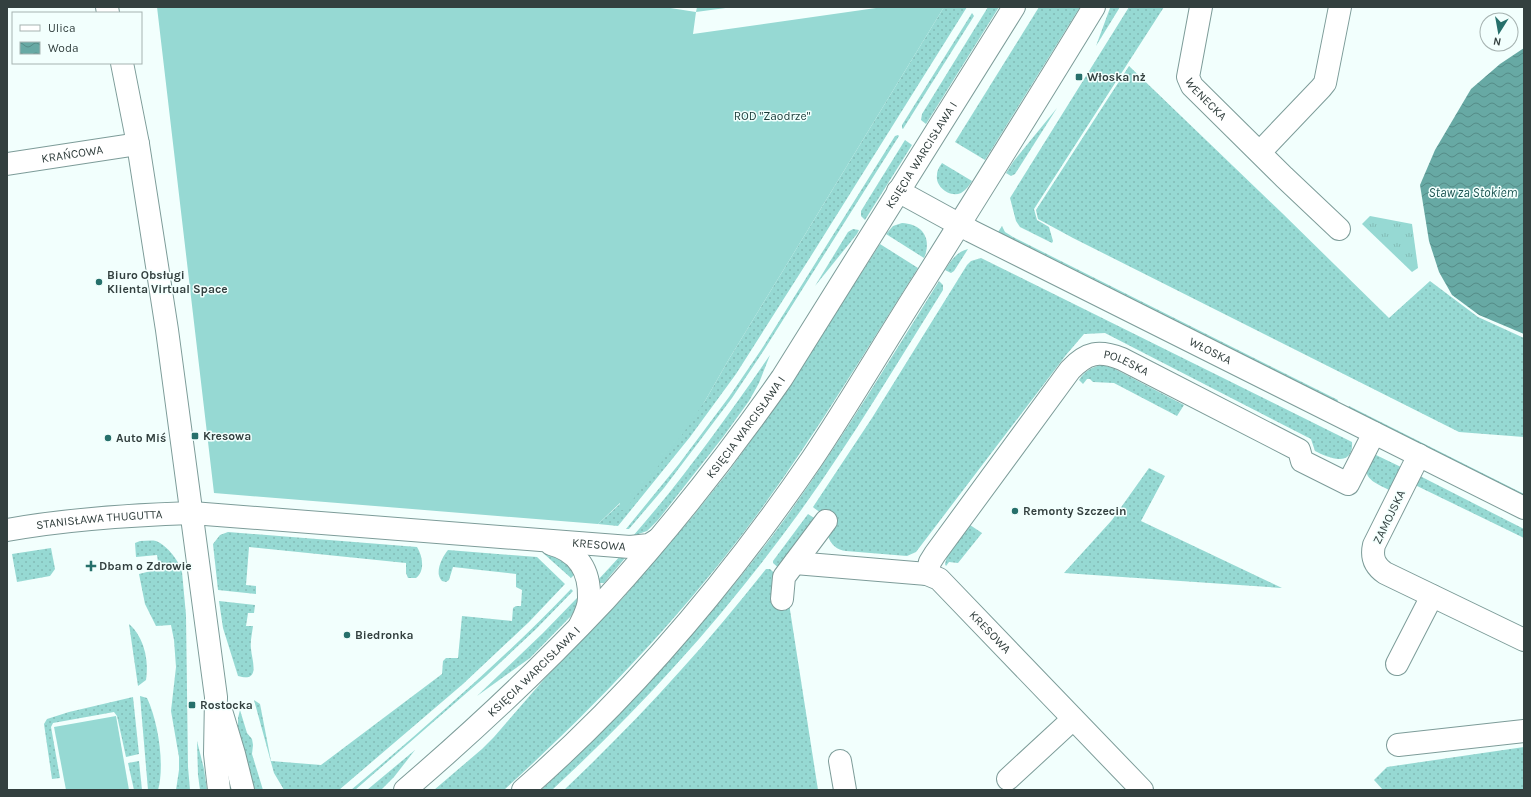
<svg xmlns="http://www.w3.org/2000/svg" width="1531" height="797" font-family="Karla,sans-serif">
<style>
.grass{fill:url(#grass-dots)}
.park{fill:url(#park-tufts)}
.garden{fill:#96d9d3}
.water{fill:url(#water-waves)}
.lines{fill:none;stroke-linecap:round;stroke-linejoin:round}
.minor-casing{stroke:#7d9c99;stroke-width:24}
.tertiary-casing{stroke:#7d9c99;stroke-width:24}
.minor{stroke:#fff;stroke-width:22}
.tertiary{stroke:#fff;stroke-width:22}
.poi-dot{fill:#26706b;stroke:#f2fffd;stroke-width:1.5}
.labels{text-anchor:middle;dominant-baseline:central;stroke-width:3;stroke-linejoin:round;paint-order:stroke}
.poi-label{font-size:12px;font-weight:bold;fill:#33403f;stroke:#f2fffd;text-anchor:start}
.street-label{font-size:12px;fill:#33403f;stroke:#f2fffd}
.park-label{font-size:12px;fill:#183a37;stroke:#f2fffd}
.water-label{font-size:13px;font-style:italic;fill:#1a5451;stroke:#f2fffd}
</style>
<defs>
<pattern id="grass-dots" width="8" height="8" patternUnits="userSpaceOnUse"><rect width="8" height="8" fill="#96d9d3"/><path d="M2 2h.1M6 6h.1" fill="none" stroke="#82bbb6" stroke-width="1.8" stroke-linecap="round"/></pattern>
<pattern id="park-tufts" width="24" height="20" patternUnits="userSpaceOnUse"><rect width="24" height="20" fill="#96d9d3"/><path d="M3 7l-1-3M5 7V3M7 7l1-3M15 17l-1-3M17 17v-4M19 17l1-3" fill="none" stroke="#82bbb6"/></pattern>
<pattern id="water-waves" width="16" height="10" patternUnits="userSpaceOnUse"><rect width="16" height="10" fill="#67a9a4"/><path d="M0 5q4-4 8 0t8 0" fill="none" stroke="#558b87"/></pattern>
</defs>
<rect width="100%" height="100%" fill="#f2fffd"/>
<!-- grass -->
<g class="grass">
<polygon points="944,7 967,7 811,256 736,374 690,437 618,526 598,524 621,503 705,401 729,359"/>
<polygon points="988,7 999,7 926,124 921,120 922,114"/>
<polygon points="1039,7 1080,7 985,160 955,142"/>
<polygon points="1110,7 1120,7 1096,46 1110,8"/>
<polygon points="1129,7 1164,7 1034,209 1037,220 1049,227 1053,241 1052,243 1020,227 1016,221 1010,198"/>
<polygon points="972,13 974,16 903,129 902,128 902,125"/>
<polygon points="1129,66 1282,213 1389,318 1430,281 1478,317 1524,338 1524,437 1459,432 1073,238 1038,219 1036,210"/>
<polygon points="1057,108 1015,174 1011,176 1006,173 1013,162"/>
<polygon points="898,135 899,136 764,350 732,398 664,488 629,529 626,529 679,464 729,397 761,350 895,136"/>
<polygon points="905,140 912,145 865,220 861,216 861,211"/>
<path d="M942,163l30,18c-3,5 -6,9 -11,12 -12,5 -26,-7 -24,-18 0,-5 3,-9 5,-12z"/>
<path d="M902,223c21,1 30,16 22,35l-38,-24 7,-8z"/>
<polygon points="1002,226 1005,232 1013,237 1338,400 1337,402 998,232"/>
<polygon points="853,229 859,230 857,234 815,286 848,232"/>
<path d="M880,244l38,24c-53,83 -103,168 -162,248 -74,100 -160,190 -252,274h-70l48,-41 12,-12 52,-60 76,-78 71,-83 36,-45 48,-67z"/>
<path d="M968,249l-14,22 -3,2 -6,-3c6,-9 11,-18 23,-21z"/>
<path d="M981,258l371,184c2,26 -24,16 -37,9l-4,-12 -206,-106 -21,1 -18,21 -150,197 -9,4 -61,-5c-9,-1 -15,-6 -18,-15l2,-2 -2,-16 -14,-10 -1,-1 59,-89 95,-153 4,-4z"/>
<path d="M939,281l4,4v5c-47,75 -92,151 -144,223 -73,101 -156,193 -247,277h-11c87,-81 167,-168 238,-263 58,-79 108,-163 160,-246z"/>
<path d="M770,355l-11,28 -10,18 -26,36 -65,83 -11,11 -14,5c50,-57 94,-119 137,-181z"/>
<path d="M1102,365l11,3 71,37 -7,11 -63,-33 -21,-1 -3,-3h-3l-4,5 -4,-4c6,-9 12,-13 23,-15z"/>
<polygon points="1349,406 1524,494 1524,496 1348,408"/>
<path d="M1376,455l25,12 -18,40 -2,-1 8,-16c-9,-5 -28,-11 -21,-25 3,-4 5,-7 8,-10z"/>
<polygon points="1149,468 1165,476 1141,521 1282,588 1064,573 1112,520"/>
<polygon points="1418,475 1524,529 1524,538 1413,484"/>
<polygon points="808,514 819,521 781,570 773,563 773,561"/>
<polygon points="970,525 982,533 958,563 949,562 946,566 945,564 947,556"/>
<path d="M228,532l189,15c6,10 8,24 -1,31h-8l-2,-5v-10l-157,-16 -3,38 10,1v8l-38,-4 -5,-46 7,-9z"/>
<path d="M140,541c5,0 11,-1 16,0 12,5 23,20 26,31l4,43 2,152 2,23h-14l3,-20v-13l-8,-46 5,-44 -2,-27 -3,-15 -15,1 -11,-22 -6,-30 20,-5 -2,-14 -21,2 -1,-14z"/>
<polygon points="51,548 55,569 50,576 17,582 12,554"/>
<path d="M448,550l89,7 28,27 -36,38 -66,62 -124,106h-55l-10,-17 -20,-73 6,4 11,57 50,4 121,-91 1,-13 3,-3h12l4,-42 50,5 1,-13 3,-2h5l1,-16 -6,-3v-13l-63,-7 -4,13 -3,2 -4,-1c-8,-8 0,-24 6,-31z"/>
<path d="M543,553c15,2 23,9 32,21l-4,4z"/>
<polygon points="623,553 626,557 604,583 599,583 598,580"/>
<path d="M766,569h4c12,10 20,26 20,41l28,180h-254c73,-69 140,-142 202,-221z"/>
<path d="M571,589l2,2 -37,38 -50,47 -131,114h-4c76,-64 151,-129 220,-201z"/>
<polygon points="577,598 579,599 576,607 571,616 530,658 477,696 543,633"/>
<path d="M219,601l36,4 -1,8h-6l-2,13h7c-1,8 -3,16 -2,23 1,12 10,34 -13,27l-15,-48z"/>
<path d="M129,624c15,13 20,36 17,56l-8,6z"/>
<path d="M140,696l7,2c11,23 18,67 11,92h-10z"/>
<polygon points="133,697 139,754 126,757 117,716 114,712 53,723 51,727 60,778 52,779 44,724 47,719 69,712"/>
<polygon points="240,710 247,733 252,739 253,745 252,754 263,790 255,790 253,784 238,727 238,718"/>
<polygon points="197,741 204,769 207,790 200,790 198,775"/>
<polygon points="1524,747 1524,790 1383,790 1374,780 1387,767"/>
<polygon points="415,750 394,777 381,790 367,790"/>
<polygon points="139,761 142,790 134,790 128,763"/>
</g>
<!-- park -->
<polygon class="park" points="1370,216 1412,224 1418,268 1412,272 1362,224"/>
<!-- garden -->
<g class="garden">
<polygon points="157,7 664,7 696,12 697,7 733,7 696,12 693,34 883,7 944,7 729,359 705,401 684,432 625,510 620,510 620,503 598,524 214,493"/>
<polygon points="116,716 129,790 66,790 54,727"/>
</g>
<!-- water -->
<polygon class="water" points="1524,48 1524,334 1479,315 1452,295 1439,272 1429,241 1420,185 1435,150 1471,89 1500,64"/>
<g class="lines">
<!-- minor casing -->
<g class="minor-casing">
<g id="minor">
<path id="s1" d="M1201,7l-13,70 4,9 92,91 55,52"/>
<polyline points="1260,152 1321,88 1325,83 1340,7"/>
<path id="s2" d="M7,164l131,-20"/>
<path id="s3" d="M898,191l73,40 553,277"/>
<path d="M1419,455l-45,90c-3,13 1,21 11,28l139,67"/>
<path id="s4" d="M7,530c61,-11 123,-15 185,-17l438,34 19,-2 8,-5"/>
<path d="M551,544c27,7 39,27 38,54 0,10 -5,19 -9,27"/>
<path id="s5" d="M795,563l132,11 12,5 203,211"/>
<path id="s6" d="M927,574l3,-12 5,-8 135,-184c17,-18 29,-20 52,-11l177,91 3,11 46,23 26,-51"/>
<polyline points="782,599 784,577 826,521"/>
<polyline points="1397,664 1432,596"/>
<polyline points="1398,745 1524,731"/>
<polyline points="840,761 845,790"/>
<polyline points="1008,779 1073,719"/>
</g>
</g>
<!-- tertiary casing -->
<g class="tertiary-casing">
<g id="tertiary">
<polyline points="107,7 108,13"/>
<polyline points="122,63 138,144 167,330 216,697 215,754 219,790"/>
<polyline points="222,714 234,754 243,790"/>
<path id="s7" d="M405,790c70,-60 137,-123 200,-190 64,-70 123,-145 177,-222l232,-371"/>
<path d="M523,790c110,-96 206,-210 289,-331 39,-58 74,-119 112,-178 57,-91 114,-182 170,-274"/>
</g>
</g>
<!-- minor -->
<use href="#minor" class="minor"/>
<!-- tertiary -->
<use href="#tertiary" class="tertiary"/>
</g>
<!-- markers -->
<g class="poi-dot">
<rect x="1075" y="73" width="8" height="8" rx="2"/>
<circle cx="99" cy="282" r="4"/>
<rect x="191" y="432" width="8" height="8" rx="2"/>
<circle cx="108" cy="438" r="4"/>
<circle cx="1015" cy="511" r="4"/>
<path d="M89 560h4v4h4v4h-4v4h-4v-4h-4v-4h4z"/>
<circle cx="347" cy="635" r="4"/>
<rect x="188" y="701" width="8" height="8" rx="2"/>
</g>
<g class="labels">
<!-- poi labels -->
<g class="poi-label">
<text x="1087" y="77">Włoska nż</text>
<text x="107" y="275">Biuro Obsługi<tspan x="107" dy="14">Klienta Virtual Space</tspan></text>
<text x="203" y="436">Kresowa</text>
<text x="116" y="438">Auto Miś</text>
<text x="1023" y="511">Remonty Szczecin</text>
<text x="99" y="566">Dbam o Zdrowie</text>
<text x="355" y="635">Biedronka</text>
<text x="200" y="705">Rostocka</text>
</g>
<!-- street labels -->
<g class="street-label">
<text stroke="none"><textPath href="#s1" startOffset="100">WENECKA</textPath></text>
<text stroke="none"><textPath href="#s2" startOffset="66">KRAŃCOWA</textPath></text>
<text stroke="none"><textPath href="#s7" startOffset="823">KSIĘCIA WARCISŁAWA I</textPath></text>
<text stroke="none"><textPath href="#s3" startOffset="351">WŁOSKA</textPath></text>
<text stroke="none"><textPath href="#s6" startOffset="313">POLESKA</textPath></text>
<text stroke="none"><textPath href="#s7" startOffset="499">KSIĘCIA WARCISŁAWA I</textPath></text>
<text transform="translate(1389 517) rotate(-64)">ZAMOJSKA</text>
<text stroke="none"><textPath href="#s4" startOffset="93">STANISŁAWA THUGUTTA</textPath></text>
<text stroke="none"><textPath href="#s4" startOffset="594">KRESOWA</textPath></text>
<text stroke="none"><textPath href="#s5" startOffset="219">KRESOWA</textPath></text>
<text stroke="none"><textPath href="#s7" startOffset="175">KSIĘCIA WARCISŁAWA I</textPath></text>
</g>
<!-- park labels -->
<g class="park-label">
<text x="772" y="116">ROD "Zaodrze"</text>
</g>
<!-- water labels -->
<g class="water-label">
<text x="1473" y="192">Staw za Stokiem</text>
</g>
</g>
<!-- border -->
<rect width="1531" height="797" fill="none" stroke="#33403f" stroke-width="16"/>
<!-- legend -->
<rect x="12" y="12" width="130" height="52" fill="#f2fffd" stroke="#a6b3b1"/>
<rect x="20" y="25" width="20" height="6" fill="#ffffff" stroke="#a6b3b1"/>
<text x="48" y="32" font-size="12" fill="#33403f">Ulica</text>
<rect x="20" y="42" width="20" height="12" fill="url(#water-waves)" stroke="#a6b3b1"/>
<text x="48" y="52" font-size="12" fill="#33403f">Woda</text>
<!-- north arrow -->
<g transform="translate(1499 32) rotate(191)"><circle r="19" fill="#f2fffd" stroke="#a6b3b1"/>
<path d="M0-3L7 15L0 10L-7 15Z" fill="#26706b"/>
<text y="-6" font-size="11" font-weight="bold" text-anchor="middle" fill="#33403f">N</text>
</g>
</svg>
